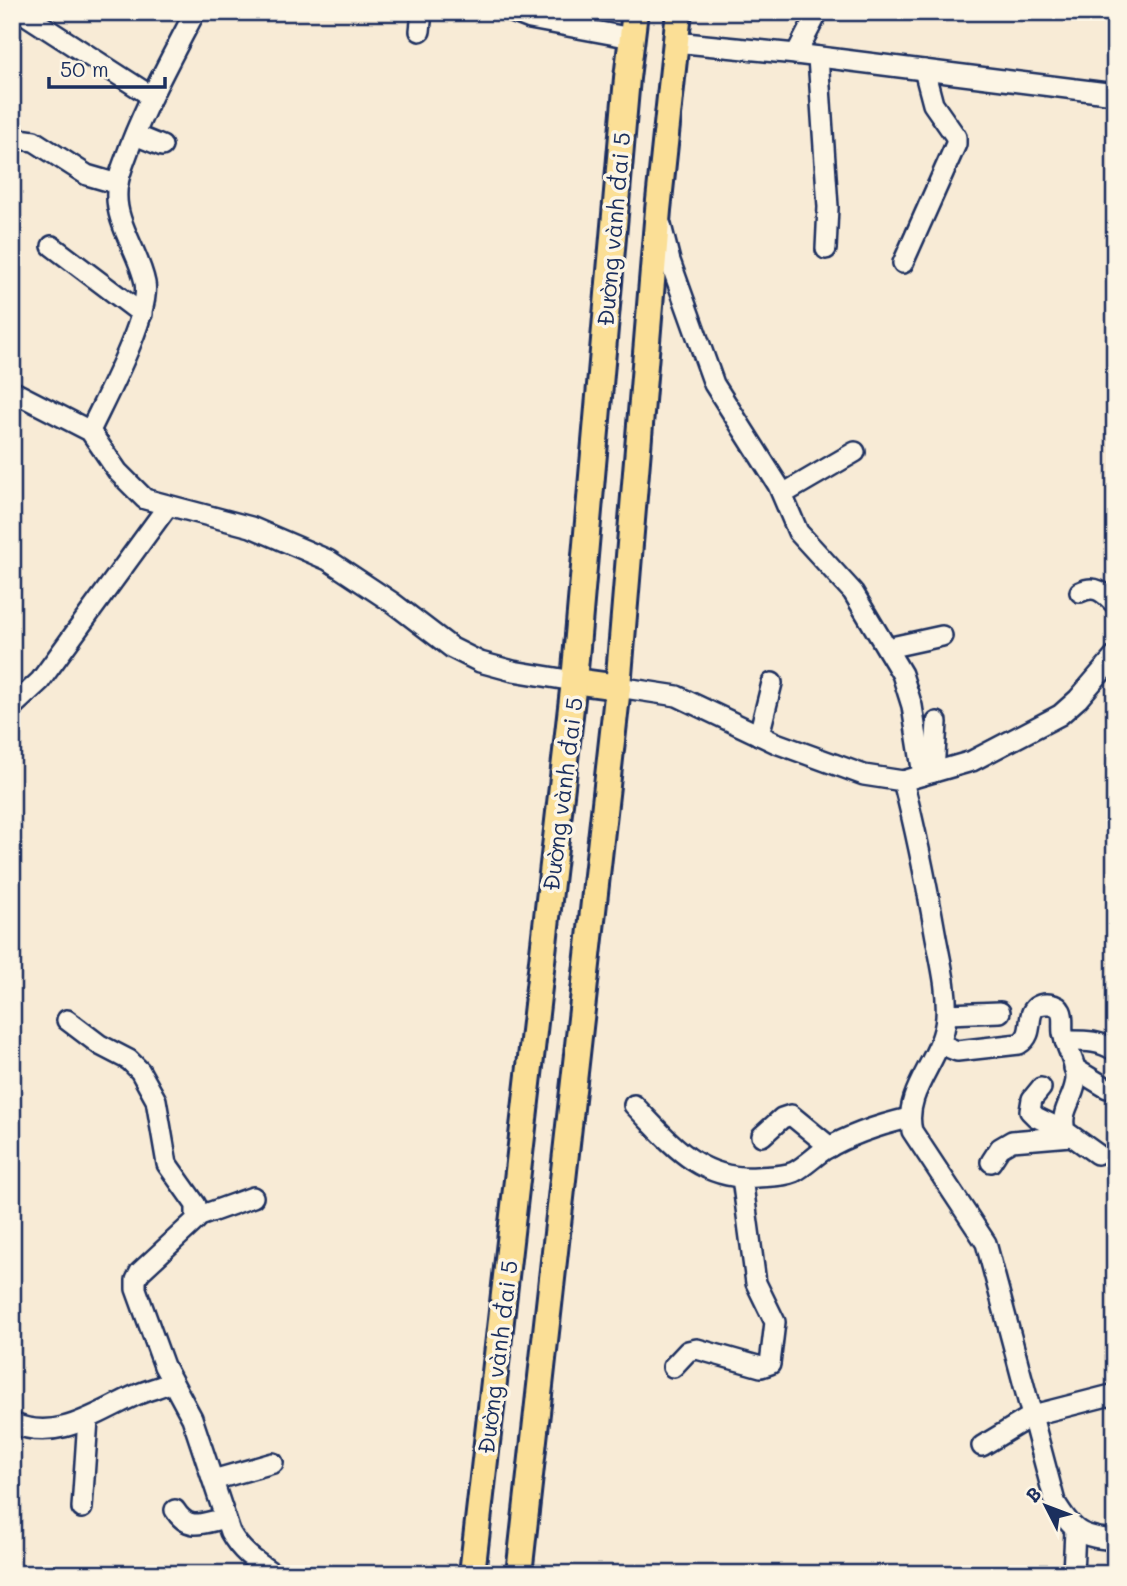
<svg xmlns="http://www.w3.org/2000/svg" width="1127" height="1586" font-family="Mali,sans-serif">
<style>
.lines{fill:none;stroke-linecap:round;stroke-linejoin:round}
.minor-casing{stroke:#1b2f5e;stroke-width:24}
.major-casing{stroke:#1b2f5e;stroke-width:30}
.minor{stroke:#fcf5e5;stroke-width:19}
.major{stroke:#fbdf96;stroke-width:24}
.labels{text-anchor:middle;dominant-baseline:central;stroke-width:7;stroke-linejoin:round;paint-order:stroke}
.street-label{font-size:23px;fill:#1b2f5e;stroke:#fcf5e5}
</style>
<rect width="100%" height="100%" fill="#f8ebd6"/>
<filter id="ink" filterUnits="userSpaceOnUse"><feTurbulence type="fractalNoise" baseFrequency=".0143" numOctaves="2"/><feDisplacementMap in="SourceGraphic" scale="14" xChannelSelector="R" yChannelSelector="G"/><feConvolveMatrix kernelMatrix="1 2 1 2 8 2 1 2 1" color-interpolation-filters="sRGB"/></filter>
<g filter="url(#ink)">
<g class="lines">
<!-- minor casing -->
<g class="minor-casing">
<g id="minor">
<polyline points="21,12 151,96"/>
<polyline points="512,12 530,19 632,38"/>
<polyline points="420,31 422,12"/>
<polyline points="675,42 796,54 1115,94"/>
<polyline points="796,54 818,12"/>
<polyline points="818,57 828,207 826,249"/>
<polyline points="135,135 162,146"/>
<polyline points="12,138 34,141 87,175 118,184"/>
<polyline points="661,225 670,261 714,384 778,485 798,532 853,592 902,674 912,706 923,775"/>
<polyline points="52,246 142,314"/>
<polyline points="903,263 956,144 956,137 933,104 924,70"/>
<polyline points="12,391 90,431 118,472 145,499 251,527 328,560 393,603 452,648 480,662 513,671 574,681"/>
<path d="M90,431c15,-32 61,-117 55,-148 -6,-31 -30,-59 -28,-91 0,-15 8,-31 13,-46 18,-46 42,-90 65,-134"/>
<polyline points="783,494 855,452"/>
<path d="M1080,592c16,-8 24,1 35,12"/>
<polyline points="887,648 942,636"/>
<polyline points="618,687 677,696 776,743 864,775 903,781 972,761 1060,715 1078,699 1115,656"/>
<polyline points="12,707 40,681 167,507"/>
<polyline points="759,735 772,683"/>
<polyline points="934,772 937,722"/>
<path d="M903,781c13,50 23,100 32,151 5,28 13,57 11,85 -2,41 -44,73 -34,114l74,112 69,259c18,30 26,35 60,38"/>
<polyline points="947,1014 1000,1012"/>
<path d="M67,1020l33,25 29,15 11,11 16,29 11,64 29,41v15l-56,52 -4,8v9l28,77 28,52 38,114c11,20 25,29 44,42"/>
<path d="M1065,1041c18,0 35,-1 50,10"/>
<path d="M940,1044l17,7 62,-7c17,-10 6,-28 17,-37 7,-5 21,-4 25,4 3,6 1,15 2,22 3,16 17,35 12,52 -4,18 -15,27 -10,46l32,23"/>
<polyline points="1074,1068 1107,1088"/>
<polyline points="1041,1088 1032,1099 1030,1111 1036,1117 1065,1131"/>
<path d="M634,1105c37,38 65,76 123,72 13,-1 25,0 37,-5 11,-6 20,-15 30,-22 27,-16 55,-25 85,-32"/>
<polyline points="762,1136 782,1118 791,1115 830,1147"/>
<polyline points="991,1162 1000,1148 1012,1141 1071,1136"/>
<polyline points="197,1217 253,1197"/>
<polyline points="673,1367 688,1351 697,1349 761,1367 770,1364 775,1322 756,1283 742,1178"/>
<path d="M12,1423c45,20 84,-10 124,-28 12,-5 24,-8 36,-13"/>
<polyline points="982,1446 1033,1415 1115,1394"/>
<polyline points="213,1480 273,1463"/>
<polyline points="82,1508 88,1419"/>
<path d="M175,1510c14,22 28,13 50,8"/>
<polyline points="1073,1574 1075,1530"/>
</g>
</g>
<!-- major casing -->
<g class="major-casing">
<g id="major">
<polyline points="574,681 618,687"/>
<polyline points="472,1574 574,681 627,78 635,12"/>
<polyline points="519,1574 618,687 658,210 679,12"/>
</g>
</g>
<!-- minor -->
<use href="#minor" class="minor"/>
<!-- major -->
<use href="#major" class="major"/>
</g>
</g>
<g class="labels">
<!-- street labels -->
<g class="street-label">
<text transform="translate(613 229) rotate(-85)">Đường vành đai 5</text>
<text transform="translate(562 794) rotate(-83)">Đường vành đai 5</text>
<text transform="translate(497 1357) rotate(-83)">Đường vành đai 5</text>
</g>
</g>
<!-- margin -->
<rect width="1127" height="1586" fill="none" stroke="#fcf5e5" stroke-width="42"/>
<rect x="21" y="21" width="1085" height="1544" fill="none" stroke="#1b2f5e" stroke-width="2.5" filter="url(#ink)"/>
<!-- north arrow -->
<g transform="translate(1046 1506) rotate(312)" stroke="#fcf5e5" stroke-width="5" paint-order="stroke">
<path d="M0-5L12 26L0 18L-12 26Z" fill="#1b2f5e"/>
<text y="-10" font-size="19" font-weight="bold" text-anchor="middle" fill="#1b2f5e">B</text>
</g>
<!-- scale -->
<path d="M49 77v10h116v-10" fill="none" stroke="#1b2f5e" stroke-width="3.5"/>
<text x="60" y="77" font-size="21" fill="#1b2f5e" stroke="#fcf5e5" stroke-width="5" paint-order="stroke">50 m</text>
</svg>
